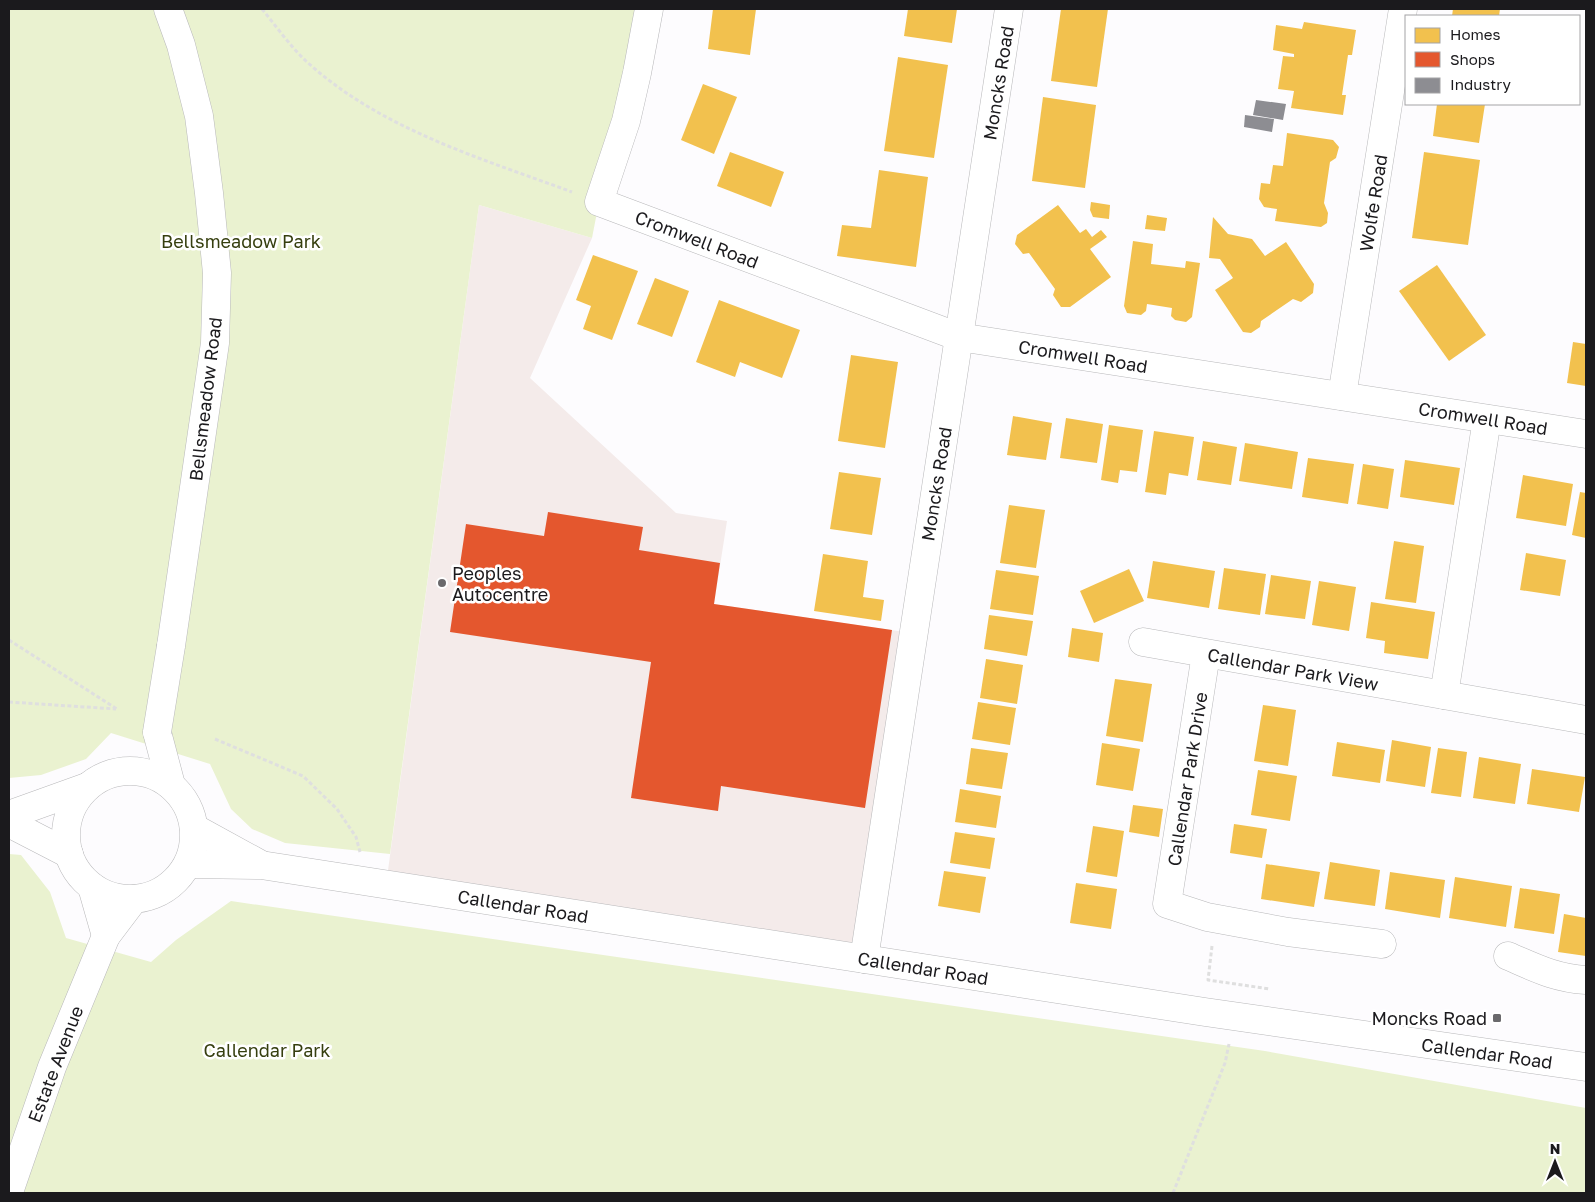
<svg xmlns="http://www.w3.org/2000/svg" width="1595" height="1202" font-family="'Golos Text',sans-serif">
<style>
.commercial{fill:#f4ebea}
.green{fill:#eaf2d0}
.homes{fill:#f2c14e}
.shops{fill:#e4572e}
.industry{fill:#8d8d92}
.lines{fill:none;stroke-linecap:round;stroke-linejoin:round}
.minor-casing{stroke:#b8b8ba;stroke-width:29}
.major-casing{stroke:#b8b8ba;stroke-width:29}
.path{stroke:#dfdfdf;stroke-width:3;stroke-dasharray:4 2.5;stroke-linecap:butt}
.minor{stroke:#fff;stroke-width:28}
.major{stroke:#fff;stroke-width:28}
.major-bridge-casing{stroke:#b8b8ba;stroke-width:29;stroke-linecap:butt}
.major-bridge{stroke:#fff;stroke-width:28}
.poi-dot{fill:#6a696c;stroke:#fff;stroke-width:2}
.labels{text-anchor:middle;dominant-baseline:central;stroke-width:5;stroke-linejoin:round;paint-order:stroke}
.street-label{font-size:18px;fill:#1b1a1d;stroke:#fff}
.park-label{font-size:18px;fill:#363f0f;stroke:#fff}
.poi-label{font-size:18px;fill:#1b1a1d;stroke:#fff;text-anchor:start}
</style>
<rect width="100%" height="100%" fill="#fdfcfe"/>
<!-- commercial -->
<polygon class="commercial" points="479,205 592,238 530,378 676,513 727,521 714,604 918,634 864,959 386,885"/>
<!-- green -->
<g class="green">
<polygon points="9,9 649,9 599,202 592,238 479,205 390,854 285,843 252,829 231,809 210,764 111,733 86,759 41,775 9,778"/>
<polygon points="9,854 21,855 50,892 66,938 151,962 176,940 231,901 1265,1051 1586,1108 1586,1193 9,1193"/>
</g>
<!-- homes -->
<g class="homes">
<polygon points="713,9 756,9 750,55 708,49"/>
<polygon points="908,9 957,9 952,43 904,36"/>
<polygon points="1061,9 1108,9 1097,87 1051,81"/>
<polygon points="1453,9 1500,9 1499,16 1452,16"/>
<polygon points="1304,22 1356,30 1352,55 1348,55 1342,95 1346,95 1343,115 1291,108 1294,91 1278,89 1283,56 1294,57 1294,54 1273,50 1276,25 1302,29"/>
<polygon points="898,57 948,65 934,158 884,151"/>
<polygon points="703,84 737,97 714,154 681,140"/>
<polygon points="1043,97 1096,105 1085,188 1032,181"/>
<polygon points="1437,104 1485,104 1479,143 1433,136"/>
<polygon points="1287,133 1333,140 1339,147 1336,158 1330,162 1324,203 1328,213 1327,223 1321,227 1275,221 1277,209 1264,207 1259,199 1261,183 1270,184 1273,165 1283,166"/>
<polygon points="730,152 784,172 771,207 717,186"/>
<polygon points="1424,152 1480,160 1468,245 1412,238"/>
<polygon points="879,170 928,177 916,267 837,256 842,225 871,228"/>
<polygon points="1091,202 1110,205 1109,219 1093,217 1090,210"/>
<polygon points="1058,205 1080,233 1086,229 1092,237 1101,230 1107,237 1090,249 1111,277 1070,307 1061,307 1053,295 1055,289 1029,253 1023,254 1015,244 1017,235"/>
<polygon points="1147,215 1167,218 1165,231 1145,229"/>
<polygon points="1213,217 1228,234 1252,239 1265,256 1286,242 1314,284 1313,293 1301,302 1293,299 1261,321 1260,327 1251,333 1243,332 1215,290 1233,278 1220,259 1209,258"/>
<polygon points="1133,241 1153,244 1151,264 1185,268 1186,261 1200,263 1192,317 1186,322 1175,320 1171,316 1172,308 1147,304 1146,311 1141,315 1127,313 1124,306"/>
<polygon points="593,255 638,271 612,340 583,329 591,306 576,300"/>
<polygon points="1437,265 1486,335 1449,361 1399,291"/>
<polygon points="655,278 689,291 672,337 637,324"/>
<polygon points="719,300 800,330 782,378 740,362 735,377 696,362"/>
<polygon points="1573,342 1586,344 1586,386 1567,383"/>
<polygon points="851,355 898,362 885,448 838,441"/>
<polygon points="1013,416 1052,423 1046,460 1007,455"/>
<polygon points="1066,418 1103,424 1097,463 1060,458"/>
<polygon points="1109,425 1143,430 1137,472 1120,470 1118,483 1101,480"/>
<polygon points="1154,431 1194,437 1188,476 1169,473 1166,495 1145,492"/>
<polygon points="1203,441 1237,447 1231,485 1197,480"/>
<polygon points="1245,443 1298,452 1292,489 1239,481"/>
<polygon points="1308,458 1354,464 1348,504 1302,497"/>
<polygon points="1405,460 1460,468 1454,505 1400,497"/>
<polygon points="1363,464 1394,469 1388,509 1357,504"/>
<polygon points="839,472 881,478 872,535 830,529"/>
<polygon points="1523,475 1573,484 1566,526 1516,518"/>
<polygon points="1580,492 1586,493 1586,538 1572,535"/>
<polygon points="1009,505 1045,510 1036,568 1000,563"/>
<polygon points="1394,541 1424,546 1416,603 1385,599"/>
<polygon points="1526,553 1566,560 1560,596 1520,590"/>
<polygon points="823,554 868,561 863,597 884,600 881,621 814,611"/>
<polygon points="1153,561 1215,571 1209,608 1147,598"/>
<polygon points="1224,568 1266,574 1260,615 1218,609"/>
<polygon points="1129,569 1144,601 1094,623 1080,591"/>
<polygon points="996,570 1039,576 1033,615 990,609"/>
<polygon points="1271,575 1311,581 1305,619 1265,614"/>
<polygon points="1319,581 1356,587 1349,631 1312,625"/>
<polygon points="1371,602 1435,612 1428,659 1384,653 1385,641 1366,638"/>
<polygon points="989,615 1033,621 1027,656 984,649"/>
<polygon points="1072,628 1103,633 1099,662 1068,657"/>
<polygon points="986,659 1023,665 1017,704 980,698"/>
<polygon points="1115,679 1152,684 1143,742 1106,736"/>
<polygon points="978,702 1016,708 1010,745 972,739"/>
<polygon points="1263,705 1296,710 1288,766 1254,761"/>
<polygon points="1392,740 1431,747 1425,787 1386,781"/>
<polygon points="1337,742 1385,750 1380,783 1332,776"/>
<polygon points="1102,743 1140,749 1133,791 1096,785"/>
<polygon points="971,748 1008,753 1002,789 966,784"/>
<polygon points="1438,748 1467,752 1461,797 1431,793"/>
<polygon points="1479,757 1521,764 1515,804 1473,798"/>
<polygon points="1532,769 1585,777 1579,812 1527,804"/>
<polygon points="1258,770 1297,776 1290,821 1251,815"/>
<polygon points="960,789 1001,796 996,828 955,822"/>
<polygon points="1133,805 1163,809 1159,837 1129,832"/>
<polygon points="1234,824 1267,829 1262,858 1230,853"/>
<polygon points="1093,826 1124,831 1117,877 1086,872"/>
<polygon points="955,832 995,838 990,869 950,863"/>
<polygon points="1330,862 1380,870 1375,906 1324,899"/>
<polygon points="1266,864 1320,872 1314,907 1261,899"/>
<polygon points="944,871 986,877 980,913 938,906"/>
<polygon points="1390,872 1445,880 1440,918 1385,909"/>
<polygon points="1455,877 1512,886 1506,927 1449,918"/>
<polygon points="1076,883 1117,889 1111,929 1070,923"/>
<polygon points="1520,888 1560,894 1554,934 1514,928"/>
<polygon points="1564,914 1586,918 1586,956 1558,952"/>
</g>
<!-- shops -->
<polygon class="shops" points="548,512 643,527 639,550 720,563 714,604 892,630 865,808 721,786 718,811 631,798 651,662 450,632 466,524 544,536"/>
<!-- industry -->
<g class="industry">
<polygon points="1256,100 1286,104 1283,120 1253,115"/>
<polygon points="1245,115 1274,119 1272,132 1244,127"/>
</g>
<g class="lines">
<!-- minor casing -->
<g class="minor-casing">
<g id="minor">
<polyline points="649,9 637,73 626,121 599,202 959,337 1586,434"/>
<polyline points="1342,396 1403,9"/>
<polyline points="1143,642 1586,720"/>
<polyline points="1206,654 1167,904 1207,917 1288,932 1382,944"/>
<polyline points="1444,695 1487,419"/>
<polyline points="92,887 106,936"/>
<path d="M1508,956c28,12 47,22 78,24"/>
<polyline points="864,959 1009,9"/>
<polyline points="9,1192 52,1067 106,936 134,899"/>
</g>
</g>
<!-- major casing -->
<g class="major-casing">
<g id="major">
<polyline points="168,9 181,45 199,116 209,193 217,273 215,343 171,646"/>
<polyline points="157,732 171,785"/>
<circle cx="130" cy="835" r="64"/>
<polyline points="9,815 87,787"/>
<polyline points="9,823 69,854"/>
<polyline points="194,828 258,863"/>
<polyline points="188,864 261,865 1205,1012 1586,1067"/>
</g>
</g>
<!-- path -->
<g class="path">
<path d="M262,9c14,17 28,37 44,52 74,68 174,97 266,131"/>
<polyline points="9,640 117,709"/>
<polyline points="9,702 116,709"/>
<polyline points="215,739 303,776 337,809 356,837 360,852"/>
<polyline points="1212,946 1208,980 1270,989"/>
<polyline points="1173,1193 1225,1063 1229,1044"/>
</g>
<!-- minor -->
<use href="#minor" class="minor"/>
<!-- major -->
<use href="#major" class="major"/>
<!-- major-bridge casing -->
<g class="major-bridge-casing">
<polyline id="major-bridge" points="157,732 171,646"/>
</g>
<!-- major-bridge -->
<use href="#major-bridge" class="major-bridge"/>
</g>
<!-- markers -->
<g class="poi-dot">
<circle cx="442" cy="583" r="5"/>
<rect x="1492" y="1013" width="10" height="10" rx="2.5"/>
</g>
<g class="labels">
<!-- street labels -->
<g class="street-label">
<text transform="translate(998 83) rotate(-81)">Moncks Road</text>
<text transform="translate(1373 203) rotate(-81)">Wolfe Road</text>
<text transform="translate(697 239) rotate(21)">Cromwell Road</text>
<text transform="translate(1083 356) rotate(9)">Cromwell Road</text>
<text transform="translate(205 399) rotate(-83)">Bellsmeadow Road</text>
<text transform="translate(1483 418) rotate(9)">Cromwell Road</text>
<text transform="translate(936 484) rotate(-81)">Moncks Road</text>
<text transform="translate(1293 669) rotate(10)">Callendar Park View</text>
<text transform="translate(1187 779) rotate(-81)">Callendar Park Drive</text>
<text transform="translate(523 906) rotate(9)">Callendar Road</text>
<text transform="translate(923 968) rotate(9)">Callendar Road</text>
<text transform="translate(1487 1053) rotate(8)">Callendar Road</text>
<text transform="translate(55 1064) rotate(-69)">Estate Avenue</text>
</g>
<!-- park labels -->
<g class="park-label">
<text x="241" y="241">Bellsmeadow Park</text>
<text x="267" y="1050">Callendar Park</text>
</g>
<!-- poi labels -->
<g class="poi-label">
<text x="452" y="573">Peoples<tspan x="452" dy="21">Autocentre</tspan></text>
<text x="1487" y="1018" text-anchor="end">Moncks Road</text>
</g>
</g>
<!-- border -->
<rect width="1595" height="1202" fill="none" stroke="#1b1a1d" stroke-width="20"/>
<!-- legend -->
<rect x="1405" y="15" width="175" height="90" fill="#ffffff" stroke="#a4a3a5"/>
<rect x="1415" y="28" width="25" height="15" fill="#f2c14e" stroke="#a4a3a5"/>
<text x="1450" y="40" font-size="15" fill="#1b1a1d">Homes</text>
<rect x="1415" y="52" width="25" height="15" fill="#e4572e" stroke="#a4a3a5"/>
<text x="1450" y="65" font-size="15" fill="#1b1a1d">Shops</text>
<rect x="1415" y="78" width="25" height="15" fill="#8d8d92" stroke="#a4a3a5"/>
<text x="1450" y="90" font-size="15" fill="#1b1a1d">Industry</text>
<!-- north arrow -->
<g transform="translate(1555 1162)" stroke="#ffffff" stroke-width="4" paint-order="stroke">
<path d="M0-4L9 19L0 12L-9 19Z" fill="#1b1a1d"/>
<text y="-8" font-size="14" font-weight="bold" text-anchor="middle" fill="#1b1a1d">N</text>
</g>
</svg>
